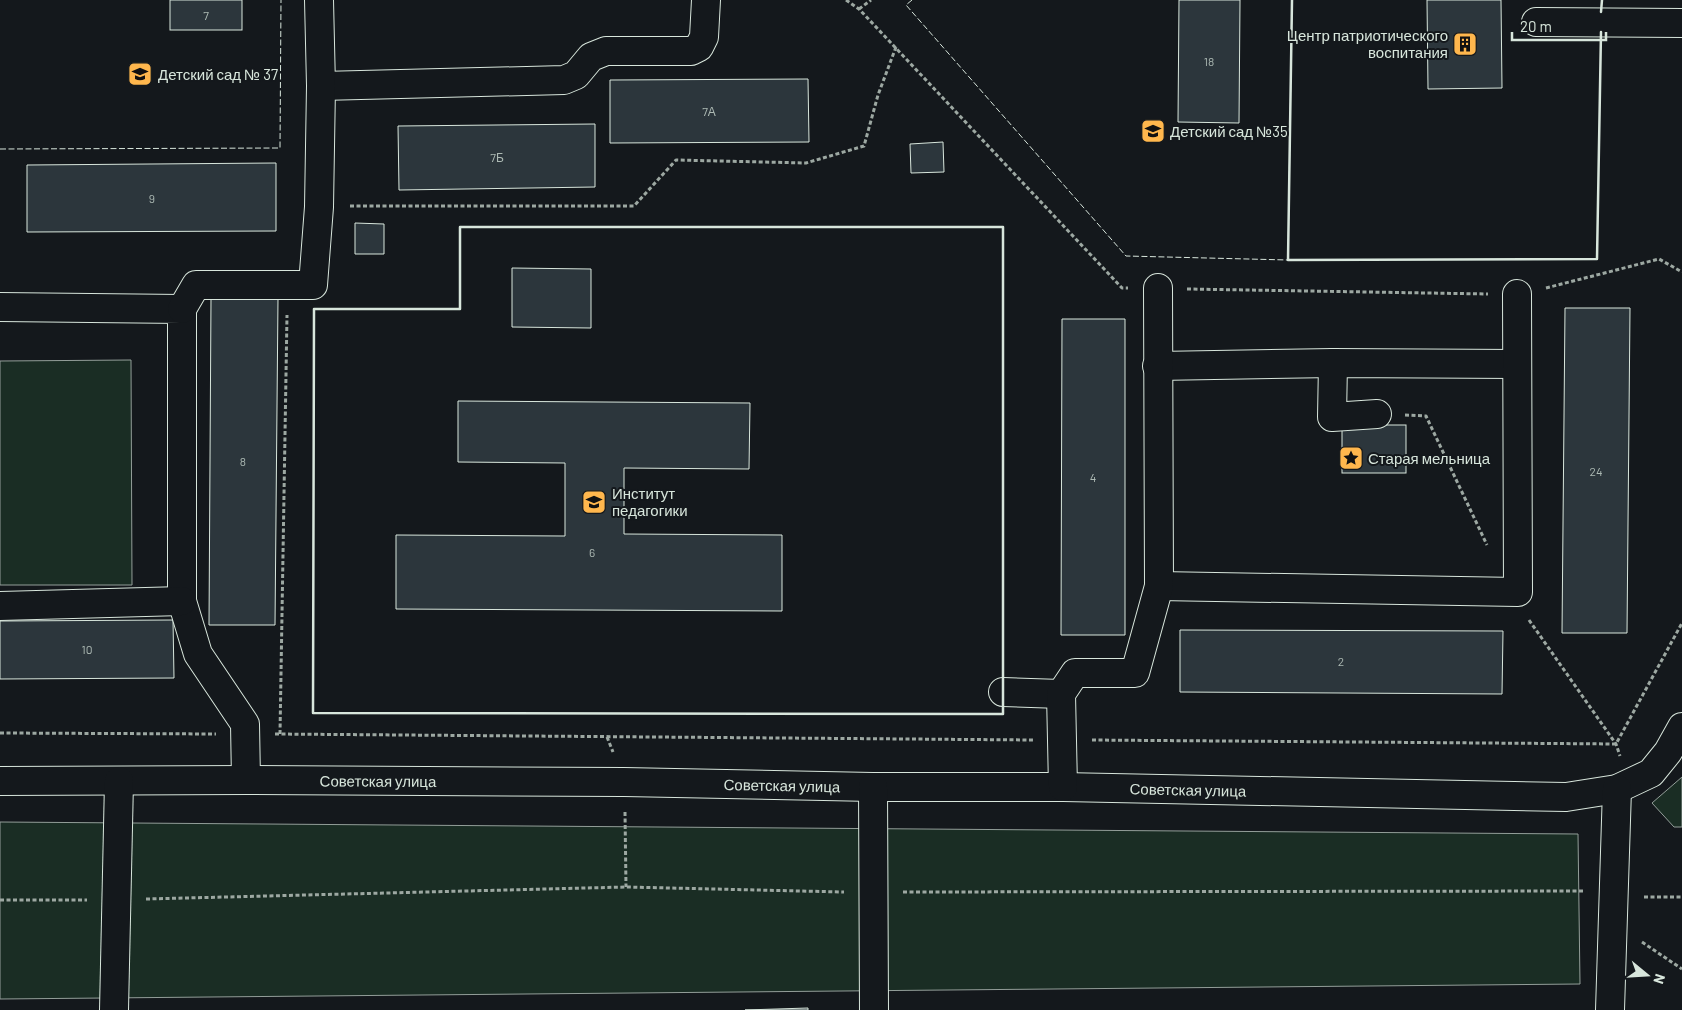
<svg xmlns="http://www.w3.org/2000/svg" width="1682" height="1010" font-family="Barlow,sans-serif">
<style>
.green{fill:#1a2d24;stroke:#939e99}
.building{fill:#2c363c;stroke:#d8e6dc}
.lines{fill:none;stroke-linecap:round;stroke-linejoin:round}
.minor-casing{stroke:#d8e6dc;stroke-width:30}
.path{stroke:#9da8a2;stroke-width:3;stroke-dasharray:4 2.5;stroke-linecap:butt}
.minor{stroke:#14181c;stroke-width:28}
.fence{stroke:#d8e6dc;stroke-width:1;stroke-dasharray:6 2.5;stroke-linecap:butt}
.wall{stroke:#d8e6dc;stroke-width:2.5}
.labels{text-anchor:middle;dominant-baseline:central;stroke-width:4;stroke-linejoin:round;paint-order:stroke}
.number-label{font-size:12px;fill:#adbab4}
.poi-label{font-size:15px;fill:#d8e6dc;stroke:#14181c;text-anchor:start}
.street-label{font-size:15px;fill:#d8e6dc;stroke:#14181c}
</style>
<rect width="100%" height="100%" fill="#14181c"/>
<!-- green -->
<g class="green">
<polygon points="131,360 132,585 0,585 0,361"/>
<polygon points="1682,777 1682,827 1674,827 1652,803"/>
<polygon points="0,822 1578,834 1580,984 0,999"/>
</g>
<!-- building -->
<g class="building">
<rect x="170" y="0" width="72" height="30"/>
<polygon points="1179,0 1240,0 1239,123 1178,122"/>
<polygon points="1427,0 1501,0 1502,88 1428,89"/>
<polygon points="808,79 809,142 610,143 610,80"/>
<polygon points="595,124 595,187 399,190 398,126"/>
<polygon points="943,142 944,172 911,173 910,144"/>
<polygon points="276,163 276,231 27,232 27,165"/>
<polygon points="355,223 384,224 384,254 355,254"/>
<polygon points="512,268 591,269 591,328 512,327"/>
<polygon points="211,298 278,298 275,625 209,625"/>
<polygon points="1565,308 1630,308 1627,633 1562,633"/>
<polygon points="1062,319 1125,319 1125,635 1061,635"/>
<polygon points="458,401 750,403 749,469 624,468 624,534 782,535 782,611 396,609 396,535 565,536 565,463 458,462"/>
<rect x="1342" y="425" width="64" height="48"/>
<polygon points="173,620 174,678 0,679 0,621"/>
<polygon points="1180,630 1503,631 1502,694 1180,692"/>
<polygon points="808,1008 808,1010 745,1010"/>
</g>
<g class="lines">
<!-- minor casing -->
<g class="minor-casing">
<g id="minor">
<polyline points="1536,22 1682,23"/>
<polyline points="321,86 564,80 576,75 591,57 606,51 691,51 699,47 704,37 706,0"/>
<polyline points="0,307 182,309 182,601 198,654 245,724 246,780"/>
<polyline points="182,309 196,285 313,285 319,207 321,86 319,0"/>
<polyline points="1333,363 1332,417 1377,414"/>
<polyline points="1157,366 1333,363 1517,364"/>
<polyline points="1159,586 1518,592 1517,294"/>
<polyline points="0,606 182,601"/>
<polyline points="1003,692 1061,694"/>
<path id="s1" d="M0,781l246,-1 378,2 249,5h190l503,10 51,-8 34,-16 17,-21 14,-25"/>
<polyline points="873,787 874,1010"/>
<polyline points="1063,787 1061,694 1075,673 1135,673 1159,586 1158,288"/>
<polyline points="114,1010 119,781"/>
<polyline points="1610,1010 1617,789"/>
</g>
</g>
<!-- path -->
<g class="path">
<polyline points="846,0 859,9 1122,288 1128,288"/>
<polyline points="859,9 871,0"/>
<polyline points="350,206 634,206 676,160 806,163 864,146 878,95 896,47"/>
<polyline points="1546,288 1659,259 1682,272"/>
<polyline points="1187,289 1488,294"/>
<polyline points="1405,415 1426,416 1487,545"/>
<polyline points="1529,620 1616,744 1620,756"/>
<polyline points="0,733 216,734"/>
<polyline points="275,734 1034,740"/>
<polyline points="280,734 287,315"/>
<polyline points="607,737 613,752"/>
<polyline points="1092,740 1616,744 1682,623"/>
<polyline points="625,812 626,887"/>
<polyline points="903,892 1584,891"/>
<polyline points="1644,897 1682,897"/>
<polyline points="146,899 626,887 844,892"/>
<polyline points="0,900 87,900"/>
<polyline points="1642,942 1682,969"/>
</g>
<!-- minor -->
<use href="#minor" class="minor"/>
<!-- fence -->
<g class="fence">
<polyline points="912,0 906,5 1126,256 1288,260 1292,0"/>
<polyline points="0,149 280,148 281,0"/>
</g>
<!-- wall -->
<g class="wall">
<polyline points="1292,0 1288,260 1597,259 1601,32"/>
<polyline points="1601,12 1602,0"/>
<polygon points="460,227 1003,227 1003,714 313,713 314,309 460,309"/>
</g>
</g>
<!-- icons -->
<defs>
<g id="building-square" transform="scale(1.25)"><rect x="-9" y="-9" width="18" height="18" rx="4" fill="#ffb74d" stroke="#14181c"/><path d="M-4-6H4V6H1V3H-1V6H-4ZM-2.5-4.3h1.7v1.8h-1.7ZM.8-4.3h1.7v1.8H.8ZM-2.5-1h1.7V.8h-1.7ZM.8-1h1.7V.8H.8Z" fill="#111"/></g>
<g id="school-square" transform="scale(1.25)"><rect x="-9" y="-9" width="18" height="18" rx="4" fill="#ffb74d" stroke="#14181c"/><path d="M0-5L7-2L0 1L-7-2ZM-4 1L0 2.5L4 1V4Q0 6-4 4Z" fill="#111"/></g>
<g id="sight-square" transform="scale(1.25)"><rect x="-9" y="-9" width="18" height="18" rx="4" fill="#ffb74d" stroke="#14181c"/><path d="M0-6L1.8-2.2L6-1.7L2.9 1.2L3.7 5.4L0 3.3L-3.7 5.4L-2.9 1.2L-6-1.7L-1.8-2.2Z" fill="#111"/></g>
<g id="university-square" transform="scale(1.25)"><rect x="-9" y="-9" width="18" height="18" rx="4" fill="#ffb74d" stroke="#14181c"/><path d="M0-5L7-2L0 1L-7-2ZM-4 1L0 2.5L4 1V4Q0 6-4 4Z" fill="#111"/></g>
</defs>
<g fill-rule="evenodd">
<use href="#building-square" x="1465" y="44"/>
<use href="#school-square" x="140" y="74"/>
<use href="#school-square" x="1153" y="131"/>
<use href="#sight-square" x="1351" y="458"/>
<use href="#university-square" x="594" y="502"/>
</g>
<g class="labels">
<!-- number labels -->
<g class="number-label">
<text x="206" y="15">7</text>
<text x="1209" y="61">18</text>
<text x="709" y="111">7А</text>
<text x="497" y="157">7Б</text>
<text x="152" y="198">9</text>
<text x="243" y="461">8</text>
<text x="1596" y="471">24</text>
<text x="1093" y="477">4</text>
<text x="592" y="552">6</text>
<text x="87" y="649">10</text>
<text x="1341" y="661">2</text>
</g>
<!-- poi labels -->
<g class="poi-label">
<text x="1448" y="35" text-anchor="end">Центр патриотического<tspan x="1448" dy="17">воспитания</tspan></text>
<text x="158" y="74">Детский сад № 37</text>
<text x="1170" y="131">Детский сад №35</text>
<text x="1368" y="458">Старая мельница</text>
<text x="612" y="493">Институт<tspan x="612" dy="17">педагогики</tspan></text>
</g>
<!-- street labels -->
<g class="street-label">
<text stroke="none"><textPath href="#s1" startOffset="378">Советская улица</textPath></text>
<text stroke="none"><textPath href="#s1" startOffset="782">Советская улица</textPath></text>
<text stroke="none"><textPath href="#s1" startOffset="1188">Советская улица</textPath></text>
</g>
</g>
<!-- north arrow -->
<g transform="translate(1647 975) rotate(108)" stroke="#14181c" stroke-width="4" paint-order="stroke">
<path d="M0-4L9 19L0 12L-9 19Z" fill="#d8e6dc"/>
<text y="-8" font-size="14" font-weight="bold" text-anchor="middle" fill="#d8e6dc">N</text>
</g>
<!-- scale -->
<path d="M1512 32v8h94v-8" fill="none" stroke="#d8e6dc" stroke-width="2.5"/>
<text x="1520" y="32" font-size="15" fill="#d8e6dc" stroke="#14181c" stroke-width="4" paint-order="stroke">20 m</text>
</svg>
